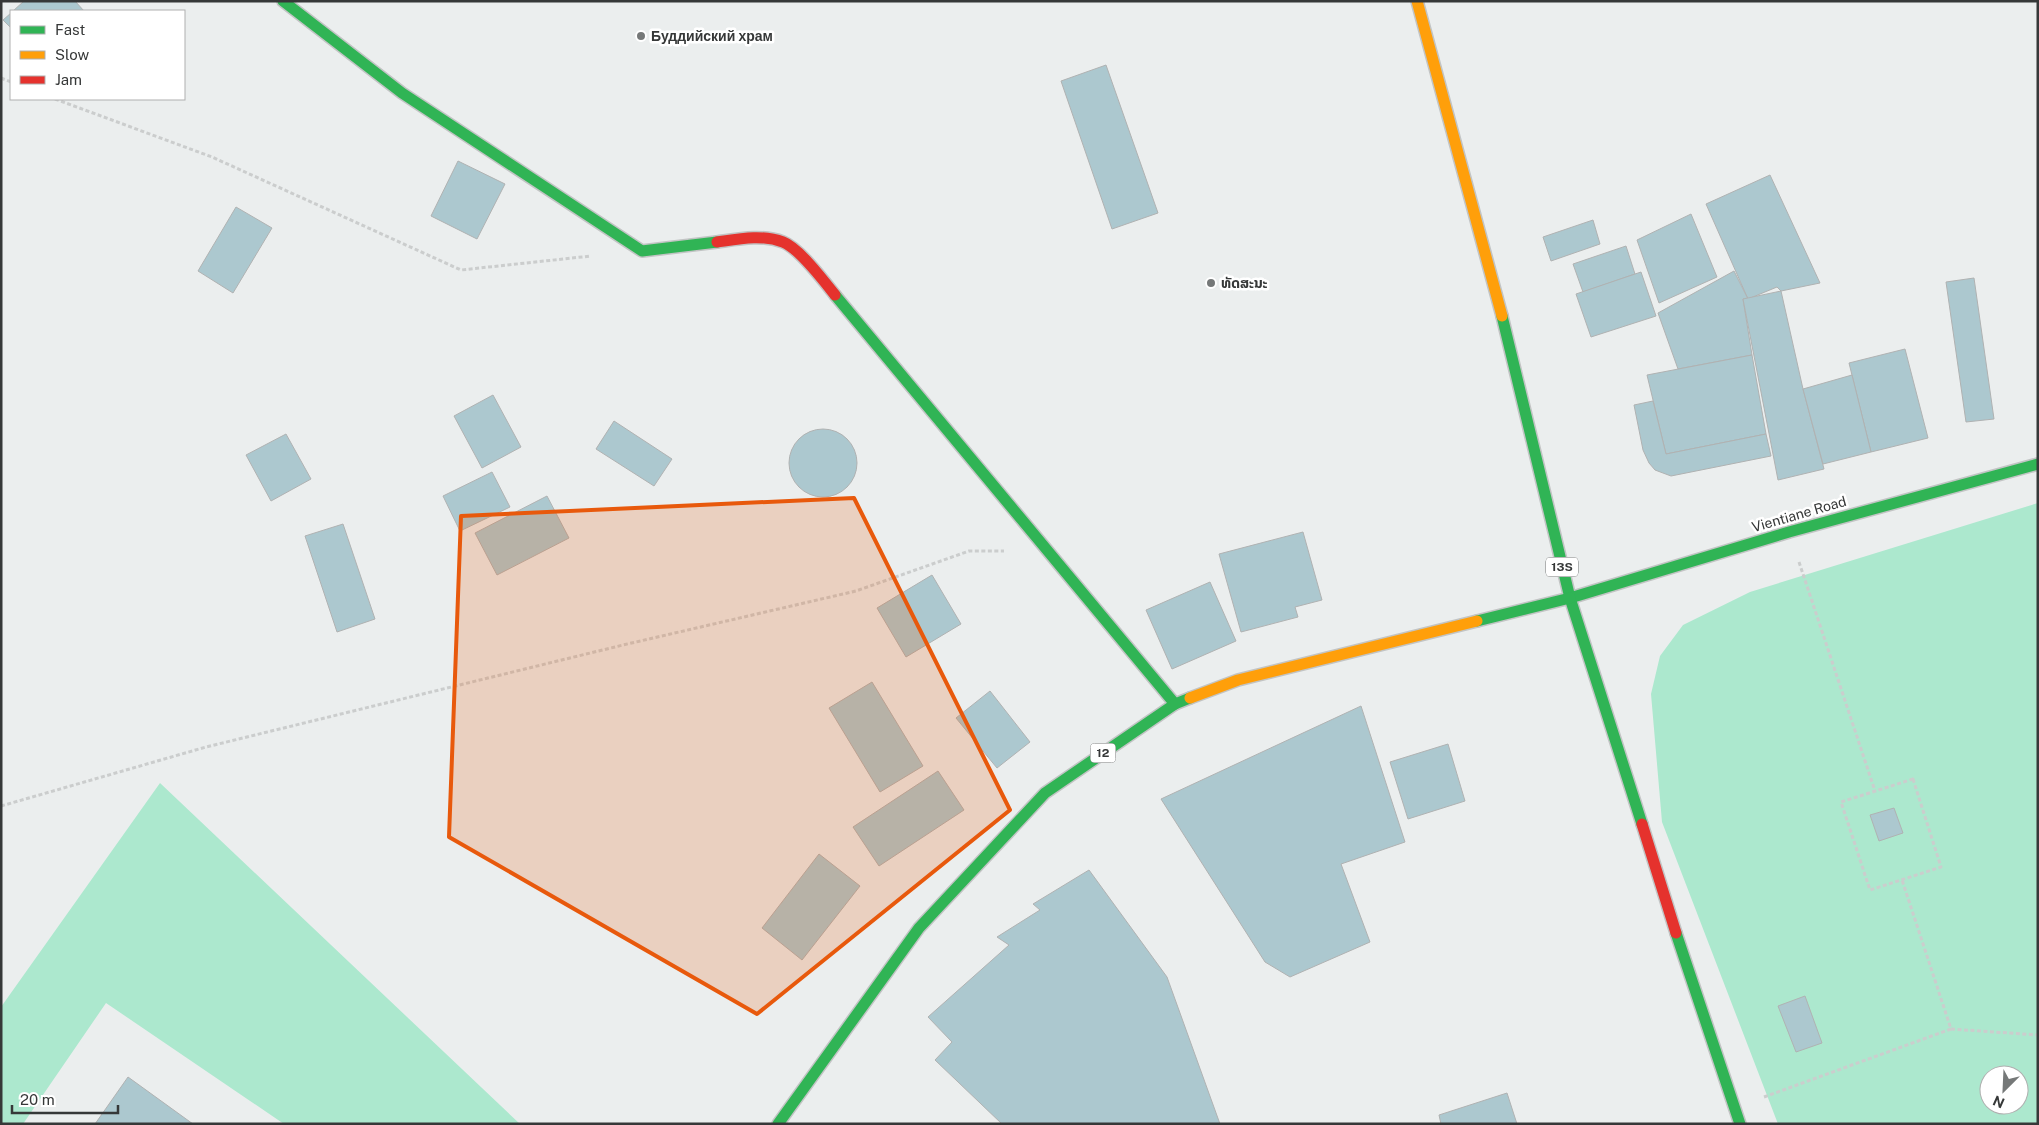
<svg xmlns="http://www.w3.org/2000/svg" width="2039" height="1125" font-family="'Public Sans','Noto Sans Lao',sans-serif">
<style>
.green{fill:#ace8ce;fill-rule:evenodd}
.building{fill:#acc8cf;stroke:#b0b2b2}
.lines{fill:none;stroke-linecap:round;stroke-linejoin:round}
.fast-casing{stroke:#c2c4c4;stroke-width:14}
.slow-casing{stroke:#c2c4c4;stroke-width:14}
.jam-casing{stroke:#c2c4c4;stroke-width:14}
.path{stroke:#cbcdcd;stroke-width:3;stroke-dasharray:4 2.5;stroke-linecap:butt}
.fast{stroke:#30b455;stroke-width:11}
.slow{stroke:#ff9f0a;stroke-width:11}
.jam{stroke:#e5322d;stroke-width:11}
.marked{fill:#e8590c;fill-opacity:0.2;stroke:#e8590c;stroke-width:4;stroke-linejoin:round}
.poi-dot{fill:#757878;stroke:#fff;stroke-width:2}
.labels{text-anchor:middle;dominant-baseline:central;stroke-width:5;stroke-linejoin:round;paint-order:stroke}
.shield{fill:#fff;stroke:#727474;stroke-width:1}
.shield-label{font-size:12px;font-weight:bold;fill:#363838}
.poi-label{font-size:14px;font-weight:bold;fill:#363838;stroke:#fff;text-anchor:start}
.street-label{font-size:14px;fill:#363838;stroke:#fff}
</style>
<rect width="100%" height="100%" fill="#ebeeee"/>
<!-- green -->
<g class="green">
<path d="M2038,503v621h-260l-116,-302 -11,-128 9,-38 23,-31 67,-33zM1989,1075h30v30h-30z"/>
<polygon points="160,783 520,1124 284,1124 106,1003 23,1124 1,1124 1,1007"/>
</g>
<!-- building -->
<g class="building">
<polygon points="24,1 75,1 84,11 13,11"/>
<polygon points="11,13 11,28 3,20"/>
<polygon points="1106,65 1158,213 1112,229 1061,81"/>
<polygon points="458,161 505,184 477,239 431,216"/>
<polygon points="1770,175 1820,283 1781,291 1777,287 1748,299 1706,204"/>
<polygon points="236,207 272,228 233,293 198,271"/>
<polygon points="1691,214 1717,277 1659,303 1637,240"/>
<polygon points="1593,220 1600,244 1551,261 1543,237"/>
<polygon points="1626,246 1635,274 1583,292 1573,264"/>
<polygon points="1734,271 1748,299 1743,299 1752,355 1678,369 1658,313"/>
<polygon points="1641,272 1656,316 1591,337 1576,294"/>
<polygon points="1974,278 1994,419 1966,422 1946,282"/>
<polygon points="1781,291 1803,389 1824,469 1778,480 1743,299"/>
<polygon points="1905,349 1928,438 1871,452 1849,363"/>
<polygon points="1752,355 1766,434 1666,454 1647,375"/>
<polygon points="1852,375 1871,452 1823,464 1803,389"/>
<polygon points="493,395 521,447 482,468 454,416"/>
<polygon points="1653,401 1666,454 1766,434 1771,456 1671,476 1655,470 1649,463 1643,450 1634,405"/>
<polygon points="614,421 672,459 654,486 596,449"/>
<circle cx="823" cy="463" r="34"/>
<polygon points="286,434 311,479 271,501 246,455"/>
<polygon points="492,472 510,507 460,531 443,496"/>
<polygon points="547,496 569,538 497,575 475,533"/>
<polygon points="343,524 375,619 337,632 305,536"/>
<polygon points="1303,532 1322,600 1295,607 1298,617 1241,632 1219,554"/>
<polygon points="932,575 961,624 906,657 877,608"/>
<polygon points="1210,582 1236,641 1172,669 1146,610"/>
<polygon points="872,682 923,766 880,792 829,708"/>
<polygon points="990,691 1030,742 997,768 956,718"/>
<polygon points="1361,706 1405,842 1341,864 1370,942 1290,977 1265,962 1161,799"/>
<polygon points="1448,744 1465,801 1408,819 1390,762"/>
<polygon points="938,771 964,810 879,866 853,827"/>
<polygon points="1894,808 1903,833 1879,841 1870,815"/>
<polygon points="819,854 860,886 802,960 762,928"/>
<polygon points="1089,870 1167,977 1220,1124 1002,1124 935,1060 952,1042 928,1017 1009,945 997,937 1040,910 1033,904"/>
<polygon points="1805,996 1822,1043 1796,1052 1778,1006"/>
<polygon points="128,1077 193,1124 95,1124"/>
<polygon points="1507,1093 1517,1124 1441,1124 1439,1115"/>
</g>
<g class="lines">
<!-- fast casing -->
<g class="fast-casing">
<g id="fast">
<polyline points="283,1 402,93 642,251 717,242"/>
<polyline points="835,295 1175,704"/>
<polyline points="1502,316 1570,598 1642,824"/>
<polyline points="1570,598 1789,532 2038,464"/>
<polyline points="1477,621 1570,598"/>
<polyline points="1676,933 1740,1124"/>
<polyline points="778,1124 919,928 1045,793 1175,704 1190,698"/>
</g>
</g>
<!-- slow casing -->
<g class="slow-casing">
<g id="slow">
<polyline points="1417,1 1502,316"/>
<polyline points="1190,698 1238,680 1477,621"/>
</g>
</g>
<!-- jam casing -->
<g class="jam-casing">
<g id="jam">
<path d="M717,242c21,-3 45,-8 66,0 16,6 41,39 52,53"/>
<polyline points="1642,824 1676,933"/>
</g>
</g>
<!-- path -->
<g class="path">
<polyline points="1,78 11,82"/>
<polyline points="55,99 212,157 461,270 591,256"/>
<polyline points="1799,562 1875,791"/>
<polygon points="1913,779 1941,867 1870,890 1841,802"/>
<polyline points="1,806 206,747 623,645 856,591 969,551 1004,551"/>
<polyline points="1951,1029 2038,1035"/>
<polyline points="1764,1097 1951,1029 1902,880"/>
</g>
<!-- fast -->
<use href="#fast" class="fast"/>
<!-- slow -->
<use href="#slow" class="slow"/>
<!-- jam -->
<use href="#jam" class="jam"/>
</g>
<!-- marked area -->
<path class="marked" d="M854,498l156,312 -253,204 -308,-177 12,-321z"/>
<!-- markers -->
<g class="poi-dot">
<circle cx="641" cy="36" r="5"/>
<circle cx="1211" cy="283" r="5"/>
</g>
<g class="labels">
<!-- shield labels -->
<g class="shield">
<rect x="1546" y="557.5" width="32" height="19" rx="4"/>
<rect x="1090.5" y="743.5" width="25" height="19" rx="4"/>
</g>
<g class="shield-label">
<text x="1562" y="567">13S</text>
<text x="1103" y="753">12</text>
</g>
<!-- poi labels -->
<g class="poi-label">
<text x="651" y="36">Буддийский храм</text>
<text x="1221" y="283">ທັດສະນະ</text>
</g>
<!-- street labels -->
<g class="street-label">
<text transform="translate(1799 514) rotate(-16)">Vientiane Road</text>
</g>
</g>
<!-- border -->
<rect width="2039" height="1125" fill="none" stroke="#363838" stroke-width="5"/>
<!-- legend -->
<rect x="10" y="10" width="175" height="90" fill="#ffffff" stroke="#afafaf"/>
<rect x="20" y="26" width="25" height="8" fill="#30b455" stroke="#afafaf"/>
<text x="55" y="35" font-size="15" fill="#363838">Fast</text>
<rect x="20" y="51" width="25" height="8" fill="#ff9f0a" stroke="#afafaf"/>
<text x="55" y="60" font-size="15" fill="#363838">Slow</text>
<rect x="20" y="76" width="25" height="8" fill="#e5322d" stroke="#afafaf"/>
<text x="55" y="85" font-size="15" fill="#363838">Jam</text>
<!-- north arrow -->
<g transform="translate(2004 1090) rotate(204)"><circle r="24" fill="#ffffff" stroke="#afafaf"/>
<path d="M0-4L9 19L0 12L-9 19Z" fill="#757878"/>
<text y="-8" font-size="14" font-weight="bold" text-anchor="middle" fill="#363838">N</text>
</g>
<!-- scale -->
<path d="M12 1105v8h106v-8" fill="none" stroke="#363838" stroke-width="2.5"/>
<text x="20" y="1105" font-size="15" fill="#363838" stroke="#ffffff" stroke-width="4" paint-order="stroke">20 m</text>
</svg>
